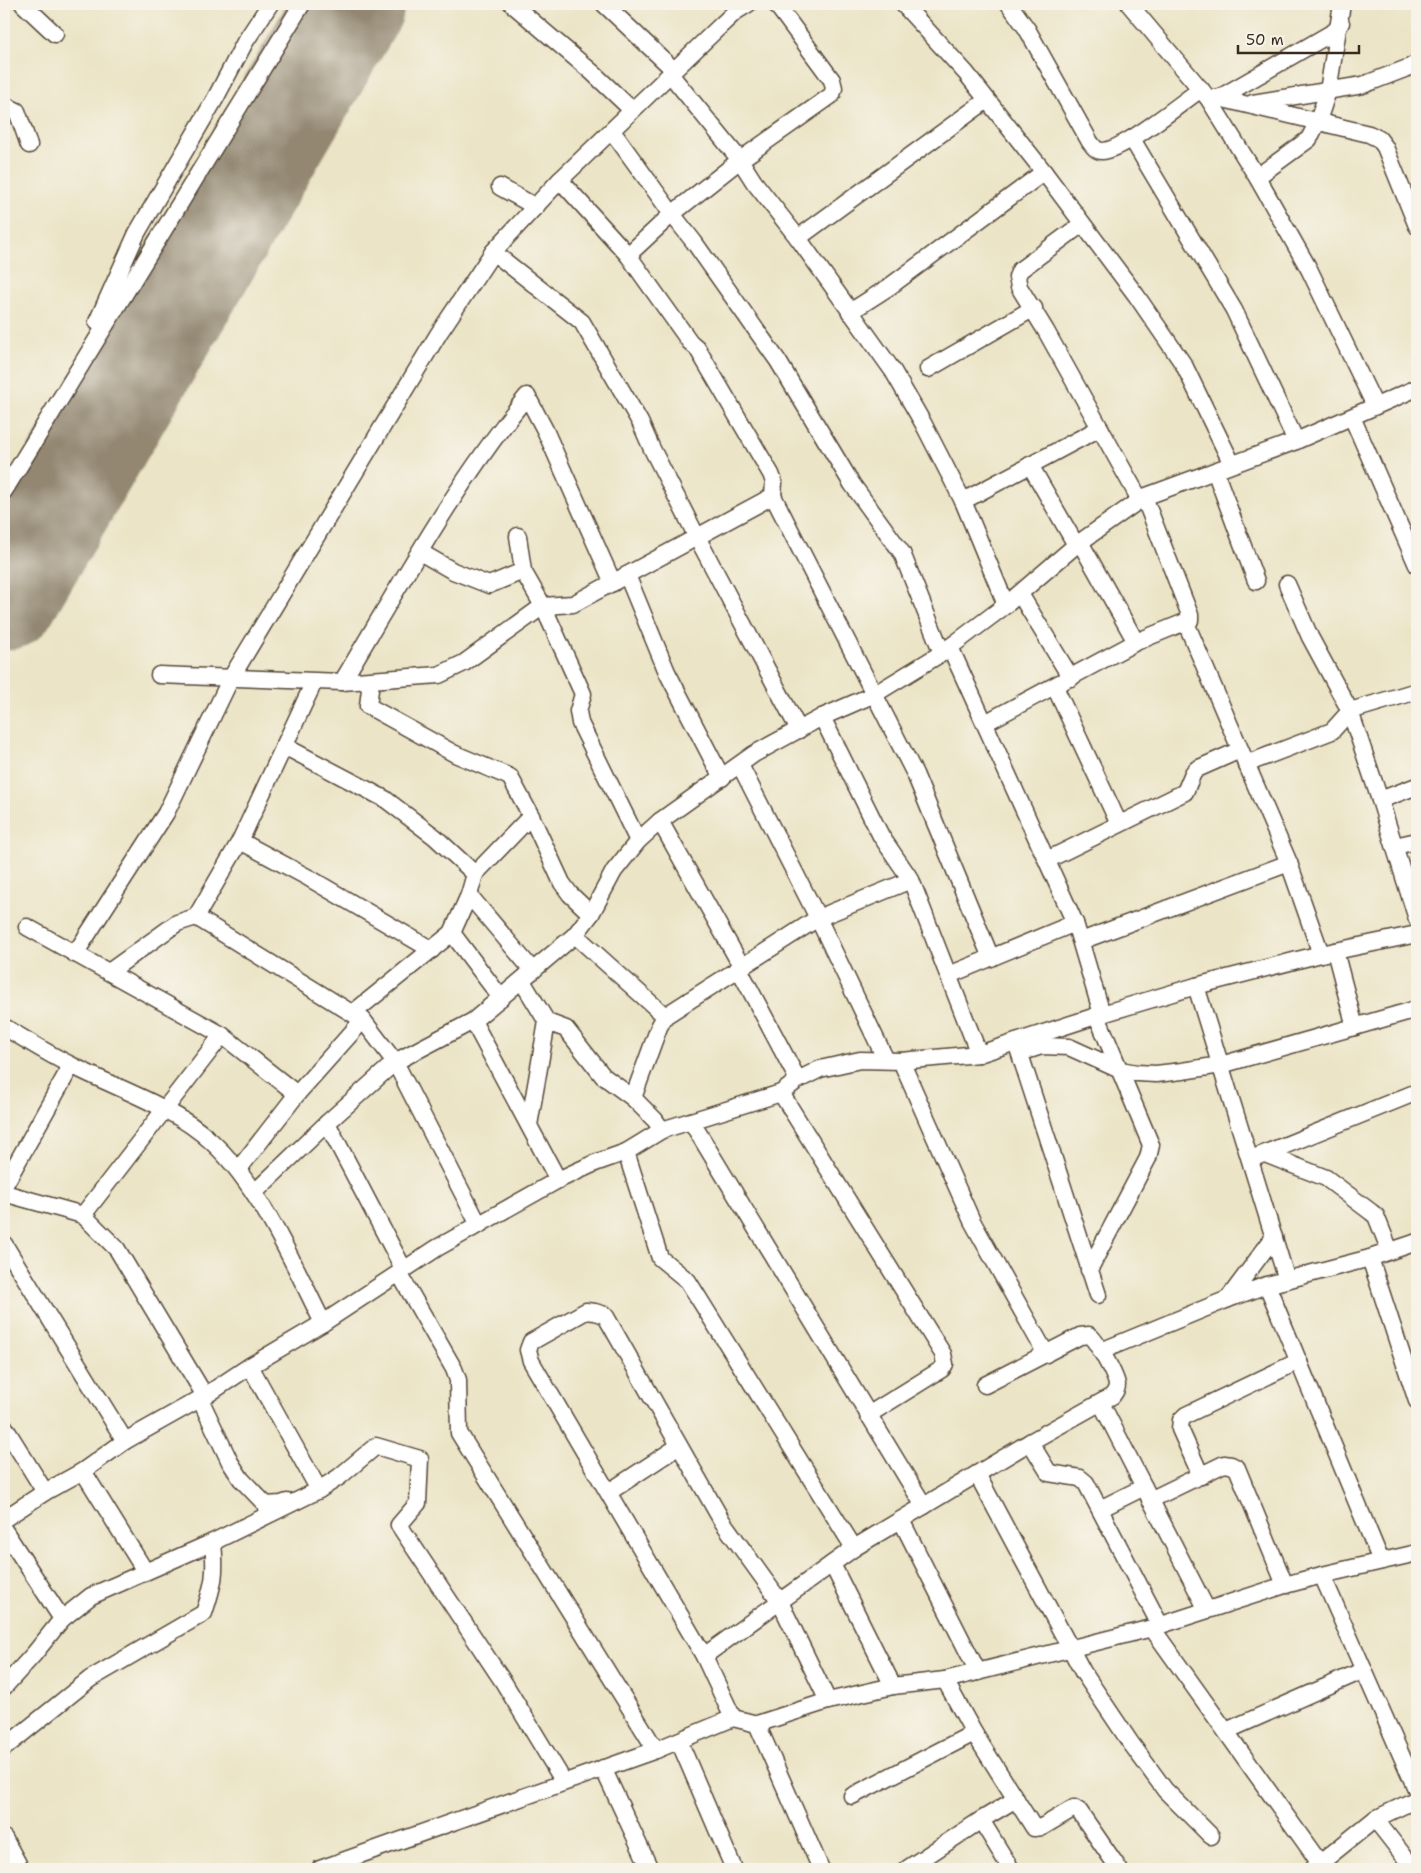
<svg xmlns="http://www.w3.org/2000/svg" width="1421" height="1873" font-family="'Shantell Sans',sans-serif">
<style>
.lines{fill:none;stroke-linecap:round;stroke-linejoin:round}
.runway{stroke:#938772;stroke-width:109}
.minor-casing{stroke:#554637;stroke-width:19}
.minor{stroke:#fff;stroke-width:16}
</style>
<rect width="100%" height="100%" fill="#f7f3e8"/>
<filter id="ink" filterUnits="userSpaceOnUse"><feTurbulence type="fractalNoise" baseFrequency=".02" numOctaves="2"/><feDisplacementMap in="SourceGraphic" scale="10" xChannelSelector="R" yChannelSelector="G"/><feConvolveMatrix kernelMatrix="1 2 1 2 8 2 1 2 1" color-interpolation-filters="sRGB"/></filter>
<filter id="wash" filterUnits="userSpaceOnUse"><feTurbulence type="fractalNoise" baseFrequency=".0096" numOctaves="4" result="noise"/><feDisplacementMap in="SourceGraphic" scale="20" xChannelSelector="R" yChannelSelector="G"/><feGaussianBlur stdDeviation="1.12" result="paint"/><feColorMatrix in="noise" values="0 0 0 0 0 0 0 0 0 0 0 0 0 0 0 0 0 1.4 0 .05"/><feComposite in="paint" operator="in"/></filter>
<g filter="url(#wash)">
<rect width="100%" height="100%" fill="#ebe4c6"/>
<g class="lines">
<!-- runway -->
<polyline class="runway" points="4,596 350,4"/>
</g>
</g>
<g filter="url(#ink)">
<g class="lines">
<!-- minor casing -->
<g class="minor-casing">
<g id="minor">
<polyline points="23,4 55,34"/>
<polyline points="512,4 593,73 632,110"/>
<polyline points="604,4 674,70"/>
<polyline points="903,4 966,73 1044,172 1136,295 1184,365 1232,464"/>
<path d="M1009,4l18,25 63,113c3,4 6,9 12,9 21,0 79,-48 99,-62"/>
<polyline points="1129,4 1208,98 1257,177 1309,269 1375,406"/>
<polyline points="670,74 740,160 754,182 798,238 893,371 923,423 963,501 1006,605"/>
<polyline points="1208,98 1219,98 1369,134 1379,139 1385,147 1417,226"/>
<polyline points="1219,98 1335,31 1341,23"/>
<polyline points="1253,103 1363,85 1410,67 1417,63"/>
<polyline points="4,105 17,111 29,145"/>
<polyline points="612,131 672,214 694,242 778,361 852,484 902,553 942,653"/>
<polyline points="1132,139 1234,310 1296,441"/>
<polyline points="1257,177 1309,139 1318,121 1328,91 1342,4"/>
<polyline points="500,187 536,207"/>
<polyline points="1082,224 1020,270 1017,277 1019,287 1046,331 1140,500"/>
<polyline points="798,238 987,100"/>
<polyline points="493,252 582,322 640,422 652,449 697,537 799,730"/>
<polyline points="628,255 672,214 740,160 832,95 834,88 832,80 776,4"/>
<polyline points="850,312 889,287 1044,172"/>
<polyline points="97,322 137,233 215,99 245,42 270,4"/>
<polyline points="928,369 1034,308"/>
<polyline points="1352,417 1417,565"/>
<polyline points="1030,465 1076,545"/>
<polyline points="1215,471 1256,581"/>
<polyline points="4,491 302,4"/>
<polyline points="773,496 915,774 991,958"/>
<polyline points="963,501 1100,428"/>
<polyline points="518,536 523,571 543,606 583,694 578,711 580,723 638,841"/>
<polyline points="1080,542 1136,642"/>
<polyline points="420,552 453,571 489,585 523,571"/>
<polyline points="627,575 667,672 722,778"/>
<polyline points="1287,584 1310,637 1350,711 1417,691"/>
<polyline points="1020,594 1071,678"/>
<polyline points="1186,623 1289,863 1321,954"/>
<polyline points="950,647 1075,923"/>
<polyline points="159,675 342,682 439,675 464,663 543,606 573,604 773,496 774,482 771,474 697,348 690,342 628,255 560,180"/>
<polyline points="371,681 368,706 455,754 510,777 531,816 562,883 570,894 591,914"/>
<path d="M342,682c58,-97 113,-198 185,-286l18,34 68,153"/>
<polyline points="1055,687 1119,824"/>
<polyline points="822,717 881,836 911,880 979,1054"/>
<polyline points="985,723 1136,642 1190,620 1190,615 1144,497"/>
<polyline points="284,746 385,799 435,837 475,874"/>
<polyline points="1246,764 1332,731 1350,711 1380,800 1417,919"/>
<polyline points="740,765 818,918 886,1060"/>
<polyline points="1380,800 1417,786"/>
<polyline points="660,821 742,967"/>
<polyline points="240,841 309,878 432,950"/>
<polyline points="1395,846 1417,841"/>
<polyline points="1047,860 1185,792 1193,773 1197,769 1240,750"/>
<polyline points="469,895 533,971"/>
<polyline points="196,917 363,1020 395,1062 479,1225"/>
<polyline points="27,927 222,1035 297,1094"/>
<polyline points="452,933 501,998"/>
<polyline points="575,935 665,1016"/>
<polyline points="1081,941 1289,863"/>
<polyline points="1335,951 1355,1027"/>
<polyline points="75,954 166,813 231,678 439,333 493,252 560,180 717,29 735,12 748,4"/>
<polyline points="739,969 798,1080"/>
<polyline points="109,972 177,923 196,917 240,841 314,682"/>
<polyline points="949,975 1075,923 1102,1014"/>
<polyline points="522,981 547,1022 529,1125"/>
<polyline points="1196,986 1287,1280"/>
<polyline points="353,1013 452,933 469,895 475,874 531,816"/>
<polyline points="473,1021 558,1180"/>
<polyline points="547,1022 566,1029 603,1076 633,1098 655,1120 662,1130"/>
<path d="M4,1027c23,13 45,28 69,39 47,24 100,40 139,76 48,44 82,123 111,181"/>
<polyline points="1016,1042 1098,1295"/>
<polyline points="1020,1053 1042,1046 1069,1047 1120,1070 1137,1073 1156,1074 1182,1071 1221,1065 1417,1009"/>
<polyline points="901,1061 972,1221 1046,1354"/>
<polyline points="781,1093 943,1354 945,1364 942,1369 868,1415"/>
<polyline points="633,1098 659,1027 665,1016 818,918 911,880"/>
<polyline points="691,1121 924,1506"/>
<polyline points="327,1123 404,1270"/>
<polyline points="626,1152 660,1258 688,1281 854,1548"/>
<polyline points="1265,1154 1326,1178 1371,1212 1376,1216 1390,1251"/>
<polyline points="1251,1159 1417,1092"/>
<polyline points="238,1170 297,1094 363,1020"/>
<polyline points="4,1186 71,1066"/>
<polyline points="4,1193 83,1215 117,1249 205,1396"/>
<polyline points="254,1193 327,1123 395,1062 473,1021 575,935 591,914 614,871 638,841 660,821 754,754 822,717 875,694 942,653 1006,605 1076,545 1144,497 1296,441 1417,388"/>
<polyline points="83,1215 222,1035"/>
<polyline points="4,1244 125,1441"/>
<polyline points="1370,1258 1417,1401"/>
<polyline points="1089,1270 1148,1158 1151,1145 1097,1016"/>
<polyline points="399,1273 454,1369 458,1380 459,1433 656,1750"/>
<polyline points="1267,1285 1381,1561"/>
<polyline points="1228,1299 1274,1237"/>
<polyline points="1101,1351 1228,1299 1267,1285 1370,1258 1417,1242"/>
<polyline points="250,1366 319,1490"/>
<polyline points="200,1399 230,1462 241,1479 266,1505 281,1504 287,1502"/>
<polyline points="1101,1403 1207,1610"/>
<polyline points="4,1426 45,1492"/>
<polyline points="1030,1442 1049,1473 1080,1478 1086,1483 1160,1625"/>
<polyline points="83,1471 145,1571"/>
<polyline points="977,1474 1083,1672 1130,1742 1165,1790 1211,1836"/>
<polyline points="1201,1476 1180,1429 1181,1420 1186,1415 1299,1361"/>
<polyline points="609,1492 679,1446"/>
<polyline points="1150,1500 1224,1464 1231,1465 1237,1468 1285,1585"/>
<polyline points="1100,1509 1144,1487"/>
<polyline points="4,1519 45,1492 83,1471 125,1441 205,1396 250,1366 323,1323 437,1248 558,1180 595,1163 626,1152 662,1130 781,1093 798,1080 820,1069 860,1060 901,1061 979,1054 1102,1014 1196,986 1321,954 1417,934"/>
<polyline points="901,1520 978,1672"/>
<polyline points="4,1530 62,1619"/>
<polyline points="832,1564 893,1686"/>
<polyline points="1322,1575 1417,1791"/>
<polyline points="1152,1628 1324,1869"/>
<path d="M704,1656l150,-108 176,-106 82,-46c3,-4 5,-6 5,-11 -1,-9 -20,-44 -28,-50l-9,1 -95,49"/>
<polyline points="945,1680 974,1733 1034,1828 1042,1827 1074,1808 1079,1811 1119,1869"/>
<polyline points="4,1687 34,1654 62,1619 91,1596 213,1542 319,1490 339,1477 376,1446 420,1459 418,1503 399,1525 504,1683 564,1782"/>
<polyline points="733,1718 704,1656 531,1361 528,1350 531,1342 586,1311 595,1312 605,1315 722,1521 779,1600 828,1701"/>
<polyline points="757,1724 821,1869"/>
<polyline points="1226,1731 1364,1670"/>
<polyline points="679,1741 734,1869"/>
<path d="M4,1748l86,-69 114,-66c10,-30 12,-39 9,-71"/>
<polyline points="603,1768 650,1869"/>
<polyline points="852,1796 974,1733"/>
<polyline points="1375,1819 1414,1869"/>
<polyline points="981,1820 1011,1869"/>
<polyline points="4,1838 21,1869"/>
<polyline points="320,1869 656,1750 733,1718 757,1724 828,1701 893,1686 945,1680 1152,1628 1285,1585 1322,1575 1417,1553"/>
<polyline points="907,1869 981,1820 1016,1799"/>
<polyline points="1313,1869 1375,1819 1417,1799"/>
</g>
</g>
<!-- minor -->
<use href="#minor" class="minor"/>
</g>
</g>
<!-- margin -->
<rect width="1421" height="1873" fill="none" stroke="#f7f3e8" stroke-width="20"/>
<!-- scale -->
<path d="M1238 45v8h121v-8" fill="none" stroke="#3b2a1e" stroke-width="2.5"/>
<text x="1246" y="45" font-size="15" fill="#3b2a1e" stroke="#f7f3e8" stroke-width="4" paint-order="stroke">50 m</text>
</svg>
